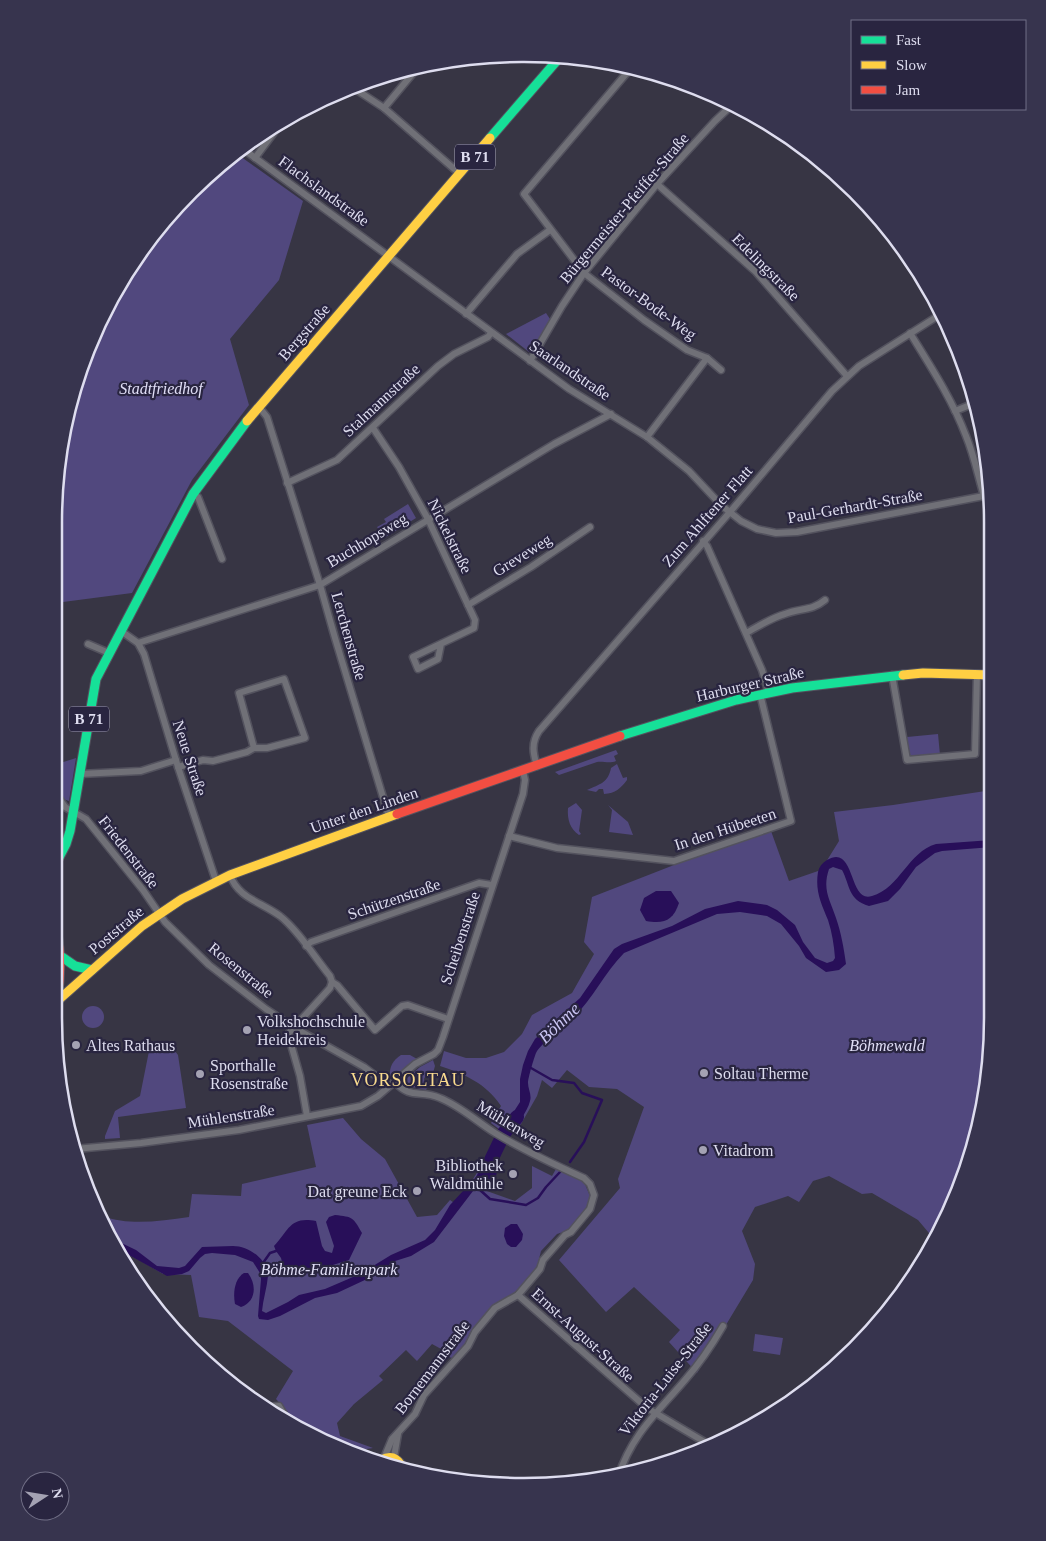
<svg xmlns="http://www.w3.org/2000/svg" width="1046" height="1541" font-family="Georgia,serif">
<style>
.green{fill:#51487e}
.water{fill:#280f59}
.lines{fill:none;stroke-linecap:round;stroke-linejoin:round}
.stream{stroke:#280f59;stroke-width:2.5}
.river{stroke:#280f59;stroke-width:14}
.street-casing{stroke:#53525e;stroke-width:9}
.fast-casing{stroke:#53525e;stroke-width:11}
.slow-casing{stroke:#53525e;stroke-width:11}
.jam-casing{stroke:#53525e;stroke-width:11}
.street{stroke:#707077;stroke-width:6}
.fast{stroke:#16e098;stroke-width:9}
.slow{stroke:#ffcf43;stroke-width:9}
.jam{stroke:#f24e42;stroke-width:9}
.poi-dot{fill:#a4a2b3;stroke:#292540;stroke-width:2}
.labels{text-anchor:middle;dominant-baseline:central;stroke-width:4.5;stroke-linejoin:round;paint-order:stroke}
.shield{fill:#292540;stroke:#a8a6ba;stroke-width:1}
.shield-label{font-size:15px;font-weight:bold;fill:#deddef}
.street-label{font-size:16px;fill:#deddef;stroke:#292540}
.park-label{font-size:16px;font-style:italic;fill:#e0def6;stroke:#292540}
.poi-label{font-size:16px;fill:#deddef;stroke:#292540;text-anchor:start}
.water-label{font-size:18px;font-style:italic;fill:#cbc6f4;stroke:#292540}
.neighbourhood-label{font-size:18px;letter-spacing:1px;fill:#f8da8e;stroke:#292540}
.rim{fill:none;stroke:#deddef;stroke-width:2.5}
</style>
<rect width="100%" height="100%" fill="#373544"/>
<!-- green -->
<g class="green">
<polygon points="237,154 303,201 279,280 230,339 249,405 192,480 132,593 63,602 54,560 54,523 63,432 102,315 191,191"/>
<polygon points="546,313 550,319 533,351 529,352 506,334"/>
<polygon points="408,504 416,518 384,538 377,527 386,522 384,519"/>
<polygon points="938,734 940,755 914,757 909,754 907,737"/>
<path d="M616,750l2,4 -4,2 2,5c-7,3 -12,0 -19,1l-38,13 -4,-3z"/>
<polygon points="76,758 69,801 63,799 54,785 54,765"/>
<path d="M617,764l6,14 4,-1v3c-7,9 -11,13 -23,14l-1,-5h-4l-3,3 -9,-2c13,-6 21,-7 24,-22z"/>
<path d="M992,790v228l-9,91 -39,117 -10,13 -16,-19 -46,-27 -10,1 -33,-18 -16,5 -14,21 -11,-6 -33,11 -13,24 13,33 -2,16 -56,93 -28,-31 11,-12 -46,-43 -28,25 -47,-52 61,-72 -2,-9 26,-72 -27,-18 -28,-2 -22,-17 -15,18 -10,-8 -5,16 -20,35 -6,3 -16,27 -11,29 31,11 17,-13v-22l20,10 4,-7 28,13 6,14 -4,14 -17,20 -12,4 -16,17 -4,16 -25,29 -16,8 -27,31 -3,8 -10,12 -5,3 -8,-8 -11,-6 -15,17 -11,-11 -27,26 4,4 -29,24 -17,19 3,13 33,12 -19,3 -18,-4 -44,-25 -5,-11 -11,-12 17,-28 -65,-50 -29,-4 -8,-42 -28,-1 -22,-13 -22,-11 -17,-34c28,10 58,5 87,1l3,-23 49,2 1,-12 74,-17 -9,-42 36,-7 18,21 24,20 32,58 20,-2 13,-15 7,5 34,-55 8,-21 -8,-6 10,-17c-15,-23 -37,-32 -61,-40l4,-15 22,7h20l18,-6 18,-18 10,-19 40,-22 22,-39 -10,-12 8,-45 82,-32 97,-34 18,50 32,-11 18,-29 -5,-29 59,-7z"/>
<path d="M576,803l6,7 -3,21 2,3 -2,1c-9,-6 -12,-16 -11,-27z"/>
<polygon points="608,805 628,822 633,835 609,832 612,810"/>
<circle cx="93" cy="1017" r="11"/>
<polygon points="151,1041 171,1046 178,1055 186,1108 118,1117 120,1138 105,1139 105,1136 115,1111 140,1096"/>
<path d="M401,1055h9l7,4 -24,19 -3,-2c-1,-9 3,-16 11,-21z"/>
<polygon points="433,1060 435,1066 433,1073 427,1073 424,1079 425,1083 428,1085 426,1090 412,1087 406,1083 406,1079 420,1067"/>
<polygon points="755,1334 783,1338 780,1355 753,1351"/>
</g>
<!-- water -->
<g class="water">
<path d="M992,840v7l-50,4 -7,2 -19,14 -16,22 -12,12 -19,5c-21,-6 -19,-21 -27,-36l-9,-3 -4,2c-7,21 1,30 7,49 5,14 8,31 10,46l-7,6 -13,2 -20,-14 -7,-12 -18,-22 -14,-8 -27,-4 -23,2 -93,39c-20,20 -31,46 -52,66 -9,9 -31,24 -36,34 -2,5 -8,25 -8,30 0,6 4,12 2,18 -3,12 -13,23 -20,32l-8,-3 18,-28v-23l3,-14 5,-14 7,-12 45,-41 34,-49 8,-5 50,-18 33,-17 33,-8 29,4 10,5 18,15 8,17 12,16 12,5 6,-2 2,-3c-1,-13 -3,-26 -7,-38 -7,-17 -13,-29 -10,-48 1,-5 4,-9 9,-12 29,-17 21,44 45,36 28,-8 36,-44 64,-52z"/>
<path d="M656,891h15l8,12c-6,18 -15,21 -33,18l-6,-11 4,-12z"/>
<path d="M493,1143l10,4c-4,9 -4,19 -7,29l-9,6 -5,9h-9l-39,51 -23,14 -16,5 -28,18 -30,14 -22,5 -35,18 -12,4 -9,-1 -1,-3 3,-37 -1,-6 -7,-11 -18,-7 -23,-2 -7,1 -5,4 -11,13 -7,3 -15,2 -49,-27 -5,-10 23,11 21,16 22,2 6,-2 17,-19c10,0 21,-1 31,-1 16,0 35,14 35,30 -1,12 -5,23 -6,35l4,2 22,-11 11,-7 26,-6 35,-15 31,-19 34,-15 10,-10 15,-25 26,-28z"/>
<path d="M335,1215c18,2 18,2 27,18l-13,27 -55,17h-4l-5,-3 -4,-16 -5,-7 -2,-5c15,-16 16,-30 42,-25l6,25 3,5 7,2 2,-7 -8,-24 3,-5z"/>
<polygon points="511,1224 517,1224 523,1234 522,1240 516,1247 511,1247 507,1244 504,1236 505,1228"/>
<path d="M244,1273h4c9,12 8,29 -7,34l-6,-3c-2,-10 -1,-25 9,-31z"/>
</g>
<g class="lines">
<!-- stream -->
<g class="stream">
<polyline points="531,1068 552,1080 574,1083 582,1093 602,1100 584,1142 570,1162"/>
<polyline points="480,1190 490,1199 526,1205 538,1198 546,1187 560,1172"/>
<polyline points="263,1263 270,1253 276,1251"/>
</g>
<!-- river -->
<polyline class="river" points="491,1160 504,1133 517,1117"/>
<!-- street casing -->
<g class="street-casing">
<g id="street">
<polyline points="631,68 524,194 584,273 644,320 687,350 707,358 721,370"/>
<polyline points="352,87 384,108 460,174"/>
<polyline points="384,108 419,66"/>
<polyline points="243,149 569,389 647,437 689,471 721,505 741,521 757,529 776,533 797,532 989,495"/>
<polyline points="255,158 281,123"/>
<polyline points="657,184 756,272 847,376"/>
<polyline points="466,314 517,254 550,230"/>
<path d="M910,333c21,34 42,66 56,103 8,19 12,40 18,60"/>
<polyline points="530,361 562,306 584,273 657,184 715,121 732,105"/>
<polyline points="259,407 267,417 320,585 335,638 389,817"/>
<polyline points="955,411 975,403"/>
<polyline points="373,428 399,467 428,519 475,620 474,628 413,657 418,669 438,659 441,644"/>
<polyline points="647,437 707,358"/>
<polyline points="287,483 337,460 438,366 454,354 488,337 491,333"/>
<polyline points="193,494 198,497 222,559"/>
<polyline points="703,541 707,546 762,670 769,693"/>
<polyline points="468,605 531,567 590,527"/>
<polyline points="121,631 138,643 144,654 178,767 216,881"/>
<path d="M746,633c13,-7 25,-15 39,-19 15,-6 27,-3 40,-14"/>
<polyline points="138,643 320,585 554,444 611,414"/>
<polyline points="88,644 109,653"/>
<polyline points="892,675 907,760 975,754 977,674"/>
<path d="M537,766c-4,-13 -6,-23 2,-35l191,-219 102,-121 27,-25 82,-52"/>
<polyline points="178,767 203,760 213,761 247,752 254,748 267,748 305,738 284,679 239,693 254,748"/>
<polyline points="80,774 141,771 176,760"/>
<polyline points="54,791 65,807 86,819 143,890 165,922 209,965 266,1009 293,1027 364,1067 389,1086"/>
<polyline points="509,836 557,848 674,861 791,821 760,694"/>
<path d="M230,875c8,23 31,27 50,41 18,14 36,43 50,60l2,6 5,3 38,45 27,-24 6,-1 40,14"/>
<polyline points="306,946 311,942 479,883 492,885"/>
<polyline points="307,1116 300,1076 288,1034 330,988 332,982"/>
<polyline points="75,1149 141,1143 239,1130 361,1106 378,1096 415,1064 434,1054 438,1050 443,1037 523,794 525,780 523,771"/>
<polyline points="518,1295 647,1408 703,1441 705,1444"/>
<polyline points="267,1407 279,1406 286,1418"/>
<polyline points="394,1457 398,1434"/>
<path d="M384,1458l8,-19 23,-25 9,-19 44,-49 7,-14 20,-24 23,-13 22,-26 3,-9 22,-25 6,-3 19,-23 4,-14 -4,-11 -6,-6c-31,-14 -61,-28 -89,-45 -19,-12 -35,-27 -55,-35 -20,-9 -29,2 -45,-16"/>
<path d="M618,1477c14,-43 39,-64 67,-97 15,-17 27,-35 38,-54"/>
</g>
</g>
<!-- fast casing -->
<g class="fast-casing">
<g id="fast">
<polyline points="490,138 560,57"/>
<polyline points="620,736 736,700 792,688 903,675"/>
<polyline points="54,867 66,844 70,831 96,679 193,494 247,421"/>
<polyline points="62,957 75,966 92,970"/>
</g>
</g>
<!-- slow casing -->
<g class="slow-casing">
<g id="slow">
<polyline points="247,421 490,138"/>
<polyline points="903,675 923,673 992,675"/>
<polyline points="55,1003 142,926 182,899 230,875 397,814"/>
<path d="M381,1460c8,-4 15,-3 20,5"/>
</g>
</g>
<!-- jam casing -->
<g class="jam-casing">
<g id="jam">
<polyline points="397,814 620,736"/>
<path d="M54,920c9,34 6,65 0,99"/>
</g>
</g>
<!-- street -->
<use href="#street" class="street"/>
<!-- fast -->
<use href="#fast" class="fast"/>
<!-- slow -->
<use href="#slow" class="slow"/>
<!-- jam -->
<use href="#jam" class="jam"/>
</g>
<!-- markers -->
<g class="poi-dot">
<circle cx="247" cy="1030" r="5"/>
<circle cx="76" cy="1045" r="5"/>
<circle cx="704" cy="1073" r="5"/>
<circle cx="200" cy="1074" r="5"/>
<circle cx="703" cy="1150" r="5"/>
<circle cx="513" cy="1174" r="5"/>
<circle cx="417" cy="1191" r="5"/>
</g>
<g class="labels">
<!-- shield labels -->
<g class="shield">
<rect x="455" y="144.5" width="40" height="25" rx="4"/>
<rect x="69" y="706.5" width="40" height="25" rx="4"/>
</g>
<g class="shield-label">
<text x="475" y="157">B 71</text>
<text x="89" y="719">B 71</text>
</g>
<!-- street labels -->
<g class="street-label">
<text transform="translate(324 191) rotate(36)">Flachslandstraße</text>
<text transform="translate(624 208) rotate(-50)">Bürgermeister-Pfeiffer-Straße</text>
<text transform="translate(766 267) rotate(45)">Edelingstraße</text>
<text transform="translate(649 303) rotate(36)">Pastor-Bode-Weg</text>
<text transform="translate(304 332) rotate(-49)">Bergstraße</text>
<text transform="translate(570 370) rotate(34)">Saarlandstraße</text>
<text transform="translate(381 400) rotate(-43)">Stalmannstraße</text>
<text transform="translate(855 506) rotate(-10)">Paul-Gerhardt-Straße</text>
<text transform="translate(707 516) rotate(-49)">Zum Ahlftener Flatt</text>
<text transform="translate(450 536) rotate(64)">Nickelstraße</text>
<text transform="translate(367 540) rotate(-31)">Buchhopsweg</text>
<text transform="translate(522 555) rotate(-32)">Greveweg</text>
<text transform="translate(349 636) rotate(74)">Lerchenstraße</text>
<text transform="translate(750 684) rotate(-13)">Harburger Straße</text>
<text transform="translate(190 758) rotate(72)">Neue Straße</text>
<text transform="translate(364 810) rotate(-19)">Unter den Linden</text>
<text transform="translate(725 829) rotate(-18)">In den Hübeeten</text>
<text transform="translate(129 852) rotate(52)">Friedenstraße</text>
<text transform="translate(394 899) rotate(-19)">Schützenstraße</text>
<text transform="translate(116 930) rotate(-40)">Poststraße</text>
<text transform="translate(460 938) rotate(-72)">Scheibenstraße</text>
<text transform="translate(241 970) rotate(39)">Rosenstraße</text>
<text transform="translate(231 1116) rotate(-9)">Mühlenstraße</text>
<text transform="translate(511 1124) rotate(31)">Mühlenweg</text>
<text transform="translate(583 1335) rotate(42)">Ernst-August-Straße</text>
<text transform="translate(432 1367) rotate(-53)">Bornemannstraße</text>
<text transform="translate(665 1379) rotate(-52)">Viktoria-Luise-Straße</text>
</g>
<!-- park labels -->
<g class="park-label">
<text x="161" y="388">Stadtfriedhof</text>
<text x="887" y="1045">Böhmewald</text>
<text x="329" y="1269">Böhme-Familienpark</text>
</g>
<!-- poi labels -->
<g class="poi-label">
<text x="257" y="1021">Volkshochschule<tspan x="257" dy="18">Heidekreis</tspan></text>
<text x="86" y="1045">Altes Rathaus</text>
<text x="210" y="1065">Sporthalle<tspan x="210" dy="18">Rosenstraße</tspan></text>
<text x="714" y="1073">Soltau Therme</text>
<text x="713" y="1150">Vitadrom</text>
<text x="503" y="1165" text-anchor="end">Bibliothek<tspan x="503" dy="18">Waldmühle</tspan></text>
<text x="407" y="1191" text-anchor="end">Dat greune Eck</text>
</g>
<!-- water labels -->
<g class="water-label">
<text transform="translate(559 1023) rotate(-44)">Böhme</text>
</g>
<!-- neighbourhood labels -->
<g class="neighbourhood-label">
<text x="408" y="1080">VORSOLTAU</text>
</g>
</g>
<!-- crop -->
<path d="M0 0H1046V1541H0ZM522 62H524A460 460 0 0 1 984 522V1018A460 460 0 0 1 524 1478H522A460 460 0 0 1 62 1018V522A460 460 0 0 1 522 62Z" fill="#37344e" fill-rule="evenodd"/>
<path class="rim" d="M522 62H524A460 460 0 0 1 984 522V1018A460 460 0 0 1 524 1478H522A460 460 0 0 1 62 1018V522A460 460 0 0 1 522 62Z"/>
<!-- legend -->
<rect x="851" y="20" width="175" height="90" fill="#292540" stroke="#716f86"/>
<rect x="861" y="36" width="25" height="8" fill="#16e098" stroke="#716f86"/>
<text x="896" y="45" font-size="15" fill="#deddef">Fast</text>
<rect x="861" y="61" width="25" height="8" fill="#ffcf43" stroke="#716f86"/>
<text x="896" y="70" font-size="15" fill="#deddef">Slow</text>
<rect x="861" y="86" width="25" height="8" fill="#f24e42" stroke="#716f86"/>
<text x="896" y="95" font-size="15" fill="#deddef">Jam</text>
<!-- north arrow -->
<g transform="translate(45 1496) rotate(78)"><circle r="24" fill="#292540" stroke="#716f86"/>
<path d="M0-4L9 19L0 12L-9 19Z" fill="#a4a2b3"/>
<text y="-8" font-size="14" font-weight="bold" text-anchor="middle" fill="#deddef">N</text>
</g>
</svg>
